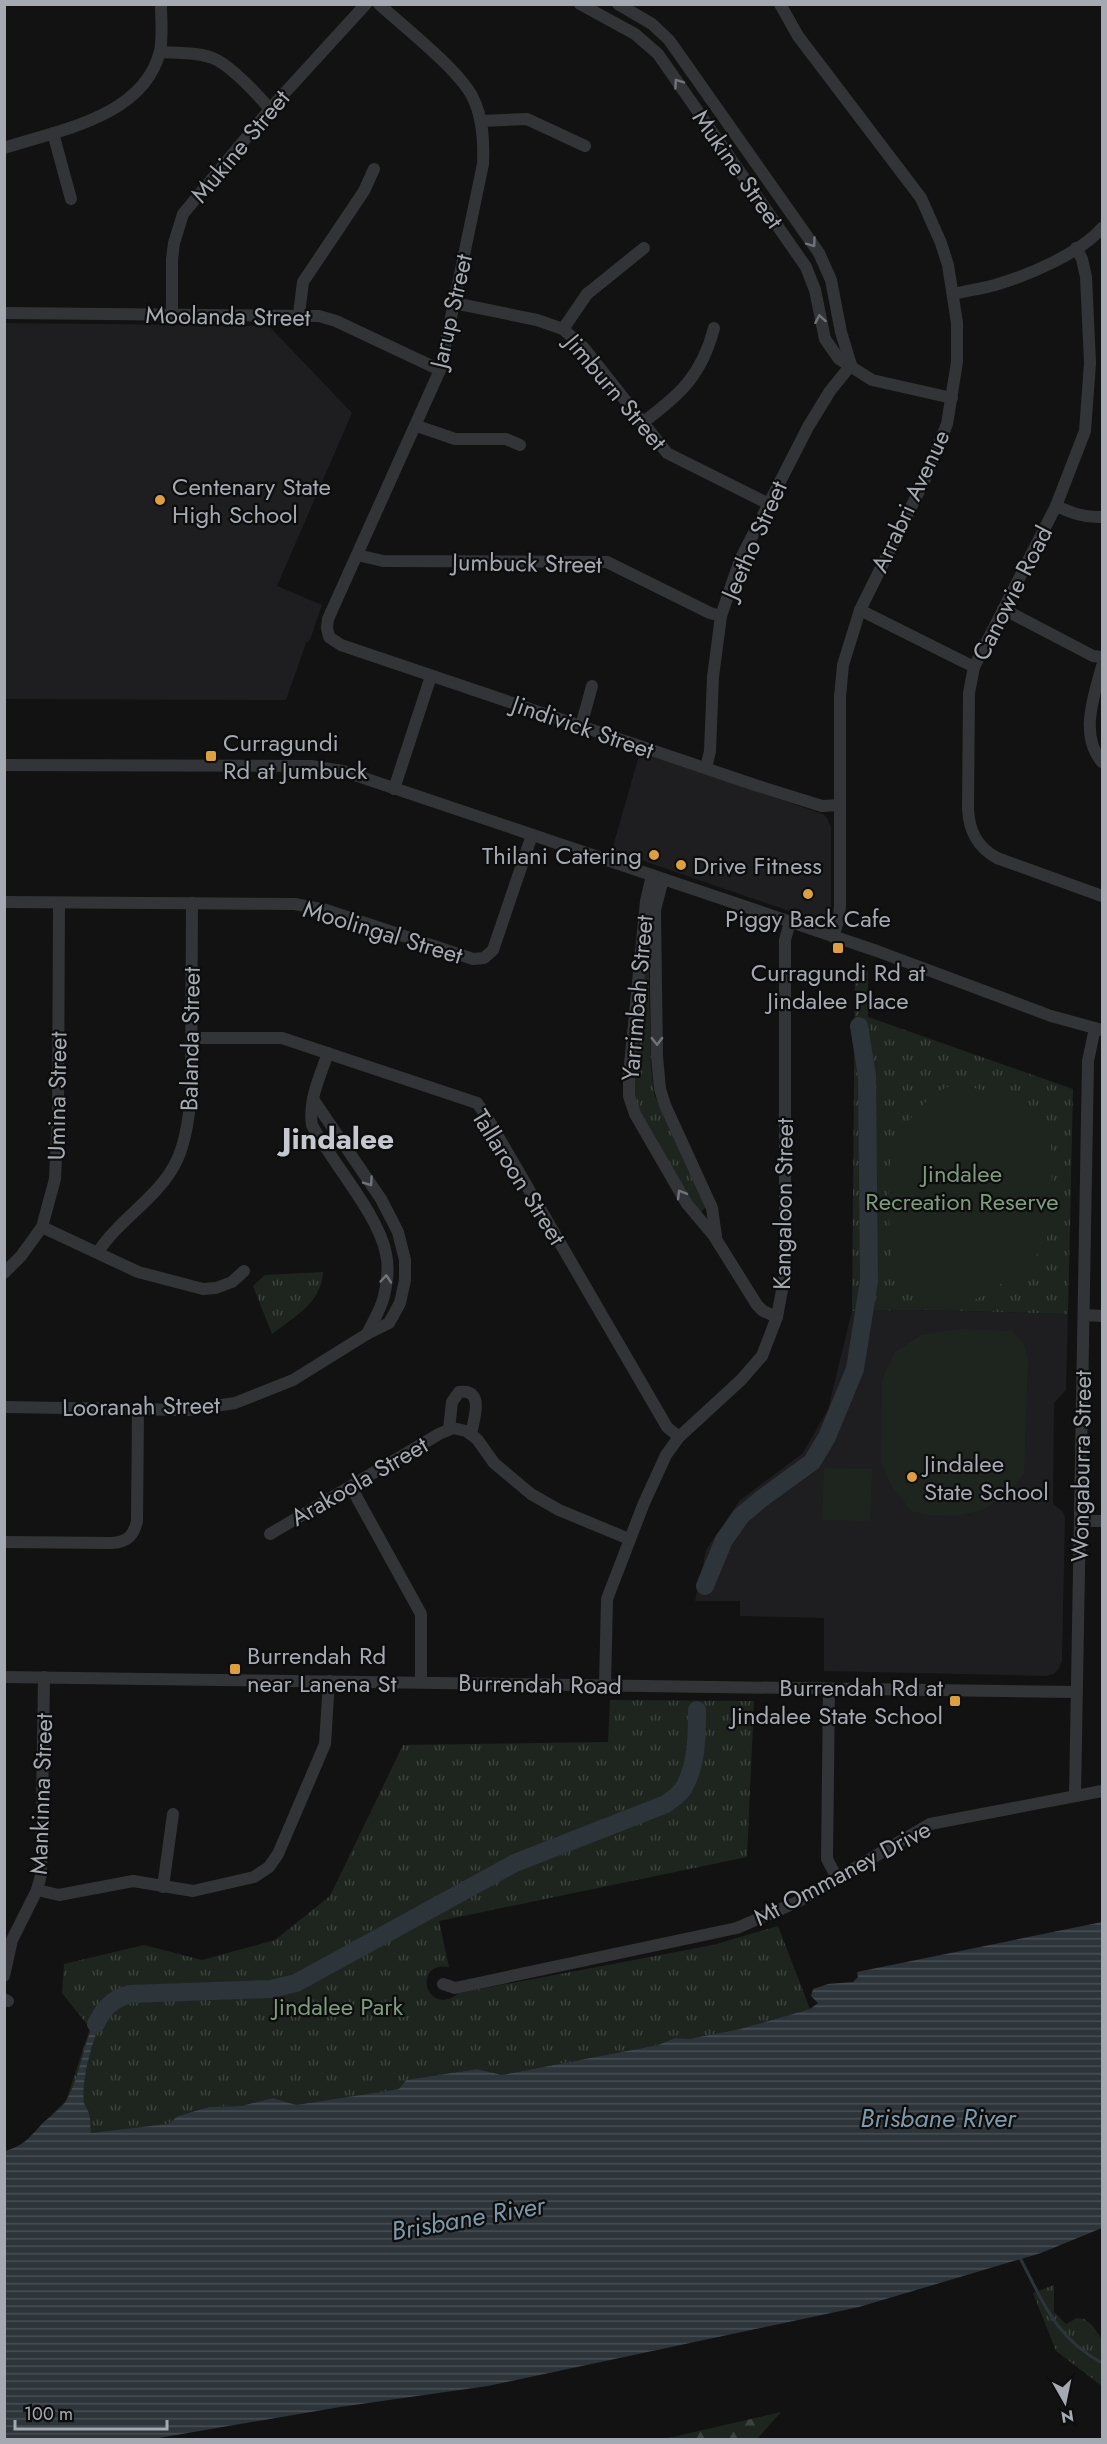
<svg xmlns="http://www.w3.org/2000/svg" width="1107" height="2444" font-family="Jost,sans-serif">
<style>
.built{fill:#1e1e20}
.grass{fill:url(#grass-tufts)}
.forest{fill:url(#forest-firs)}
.garden{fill:#1e251f}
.water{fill:url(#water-rules)}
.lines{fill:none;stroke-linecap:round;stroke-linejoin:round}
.stream{stroke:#2d343a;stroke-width:3}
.river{stroke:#2d343a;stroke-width:18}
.minor{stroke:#333437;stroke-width:12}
.oneway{stroke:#72747b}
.poi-dot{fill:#dc9f41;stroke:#0d0d0e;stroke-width:2}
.labels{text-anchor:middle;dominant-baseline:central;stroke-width:4.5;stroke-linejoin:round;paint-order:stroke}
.street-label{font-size:24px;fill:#a5a9b2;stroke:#0d0d0e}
.poi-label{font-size:24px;fill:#a5a9b2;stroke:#0d0d0e;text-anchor:start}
.park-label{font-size:24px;fill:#7e9b7e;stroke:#0d0d0e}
.water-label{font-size:26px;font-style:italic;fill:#7f98a9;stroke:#0d0d0e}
.district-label{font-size:30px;font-weight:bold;fill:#c5c8ce;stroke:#0d0d0e}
</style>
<defs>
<pattern id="grass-tufts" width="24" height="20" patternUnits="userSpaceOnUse" patternTransform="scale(1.5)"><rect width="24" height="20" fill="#1e251f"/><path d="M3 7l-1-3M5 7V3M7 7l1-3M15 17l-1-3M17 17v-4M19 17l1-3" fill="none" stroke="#3c423d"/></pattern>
<pattern id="forest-firs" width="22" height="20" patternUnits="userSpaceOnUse" patternTransform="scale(1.5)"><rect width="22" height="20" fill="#1e251f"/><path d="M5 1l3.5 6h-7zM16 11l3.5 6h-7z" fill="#3c423d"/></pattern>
<pattern id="water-rules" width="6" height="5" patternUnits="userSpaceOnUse" patternTransform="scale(1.5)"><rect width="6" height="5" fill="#2d343a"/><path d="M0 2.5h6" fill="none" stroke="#484f54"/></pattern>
</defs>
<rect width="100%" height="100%" fill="#121213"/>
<!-- built -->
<g class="built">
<polygon points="5,323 269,326 352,413 277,586 322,605 310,640 306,643 286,700 5,699"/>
<polygon points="640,752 823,814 827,818 831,827 831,911 828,917 819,922 812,919 612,850"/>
<polygon points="925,1310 1068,1314 1066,1390 1054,1403 1053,1504 1063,1512 1065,1517 1062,1661 1059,1668 1054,1674 1046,1676 824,1671 824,1618 740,1616 740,1601 695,1601 706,1550 740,1500 803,1453 828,1409 852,1311"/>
</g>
<!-- grass -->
<g class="grass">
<polygon points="648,941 651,1067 654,1094 704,1201 705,1208 701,1212 697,1210 639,1111 632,1091"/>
<polygon points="855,966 868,971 868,1017 1073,1089 1068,1314 925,1310 852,1311"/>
<path d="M323,1272c-1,30 -29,45 -51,62l-19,-48 12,-11z"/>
<path d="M610,1700l144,1 -7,156 -308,64 10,46c-38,-6 -23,52 10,26l254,-48 65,-19 32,83 -70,20 -51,10 -14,-1 -17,7 -156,30 -25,-6 -71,11 -7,9 -103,16 -23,-7 -32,8 -32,1 -31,9 -10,8 -54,8 -24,2 -39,-19 15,-14 24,-73 -28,-35 2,-29 80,-19 58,15 73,-20 55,-44 73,-151 205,-3z"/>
<polygon points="1054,2285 1054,2312 1066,2324 1077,2318 1084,2319 1092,2325 1102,2339 1102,2386 1056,2351 1033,2293"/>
</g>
<!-- forest -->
<polygon class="forest" points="781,2412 757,2439 664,2439"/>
<!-- garden -->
<g class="garden">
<path d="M963,1085c22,6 70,17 84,35 4,6 4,12 4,18 0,28 4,82 -6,105 -9,20 -67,60 -88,63 -12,1 -24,-5 -35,-9 -9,-3 -19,-5 -25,-12 -9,-13 -10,-119 -5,-136 5,-18 33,-50 49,-59 7,-4 15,-5 22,-5z"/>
<polygon points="961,1329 1012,1331 1024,1344 1028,1361 1024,1473 1009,1494 982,1510 957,1516 929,1515 911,1511 891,1485 881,1462 882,1379 895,1352 921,1335"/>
<polygon points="824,1468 872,1469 870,1521 822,1520"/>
</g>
<!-- water -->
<path class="water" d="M1102,1922v306l-61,25 -182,54 -371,79 -148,21 -187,32h-148v-288c18,-5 23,-12 36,-26 7,-8 21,-16 26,-26 18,-32 14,-67 41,-95 -11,23 -28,72 -24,99 1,3 3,5 4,8 3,6 2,16 3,22l77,-9 10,-8 31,-9 32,-1 32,-8 23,7 103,-16 7,-9 71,-11 25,6 156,-30 17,-7 14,1 51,-10 70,-20 8,-6 -7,-7 2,-7 15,-5 25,-2 5,-5 -1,-5z"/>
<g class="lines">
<!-- stream -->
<path class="stream" d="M1019,2256c24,45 35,81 83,107"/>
<!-- river -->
<g class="river">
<polyline points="705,1586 724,1540 741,1516 761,1499 812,1462 827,1437 855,1369 869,1281 867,1076 859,1026"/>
<path d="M96,2024c8,-17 17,-25 34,-30l141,-5 25,-6 219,-120 151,-59c5,-4 13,-9 17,-15 14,-23 14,-54 14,-79"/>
</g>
<!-- minor -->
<g class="minor">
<path d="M379,4c24,22 79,65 93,92 11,21 12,45 11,68l-43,206 -112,249 -1,9 2,9 12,8 414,140 67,21 18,-1"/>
<polyline points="580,4 635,34 658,54 806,267 815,290 825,339 839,359 872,380 952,398"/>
<polyline points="618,4 652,24 669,40 819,253 831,280 841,332 851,365"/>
<polyline points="780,4 798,36 921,198 941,243 948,265 957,323 957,362 947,424 925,479 860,610 843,665 840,697 840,905 839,918 833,937"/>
<path d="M160,52c17,1 42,0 57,8 18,10 39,33 53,49"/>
<polyline points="481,121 527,119 585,146"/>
<polyline points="53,133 71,199"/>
<path d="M4,148c55,-18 140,-31 156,-97 3,-14 1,-32 1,-47"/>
<path d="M1076,248l6,11 4,18 4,86 -5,68 -29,75 -82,161 -5,26 -1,116c1,22 9,38 29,49l105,38"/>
<path d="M954,294c14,-4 28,-5 41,-9 34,-10 84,-31 107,-57"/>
<polyline points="454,303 537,320 563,329 584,348 667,453 769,504"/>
<polyline points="4,313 319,316 336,321 440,370"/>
<polyline points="172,314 172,259 174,243 183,214 270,109 366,4"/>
<polyline points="299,314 303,282 364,191 374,169"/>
<polyline points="563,329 587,294 644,248"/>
<path d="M642,423c38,-28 60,-48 72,-95"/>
<polyline points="417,426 455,439 506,439 520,445"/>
<path d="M1056,506c16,7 29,12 46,11"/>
<polyline points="357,555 383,561 607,562 710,613 721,616"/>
<polyline points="1003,609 1093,656 1102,657"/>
<polyline points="860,610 974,667"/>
<path d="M1102,666c-8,30 -23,69 0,96"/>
<polyline points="581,726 592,686"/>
<polyline points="4,765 311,766 343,771 877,951 1051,1016 1102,1030"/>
<polyline points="706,768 710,751 713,677 721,616 740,560 808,427 830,391 851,365"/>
<polyline points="394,789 431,676"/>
<polyline points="652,875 646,901 629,1075 629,1096 635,1114 687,1204 714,1236 757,1305 763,1311 777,1317"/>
<polyline points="663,879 655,910 657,1056 660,1089 665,1105 712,1208 716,1236"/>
<polyline points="4,902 295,904 326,910 473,959 484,958 493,950 532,835"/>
<polyline points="192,1038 282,1038 477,1103 485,1114 667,1427 679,1437"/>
<path d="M328,1053c-8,23 -20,48 -16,72 20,38 67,90 74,129 3,13 1,29 -2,42 -3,13 -11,26 -17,38"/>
<polyline points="42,1227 138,1272 203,1289 216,1288 232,1282 244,1271"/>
<path d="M98,1252c22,-34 62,-55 79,-92 9,-19 12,-43 14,-64l1,-193"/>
<polyline points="4,1273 21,1256 42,1227 55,1179 58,1111 59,903"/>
<polyline points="1084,1315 1102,1316"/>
<polyline points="4,1407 188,1410 235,1403 293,1380 367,1334 389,1323 400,1303 405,1280 405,1260 398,1232 381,1199 313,1099"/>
<path d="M449,1429l3,-27 7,-10c26,-4 15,27 12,42"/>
<polyline points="351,1487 421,1614 421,1682"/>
<polyline points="1080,1521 1102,1521"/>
<polyline points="270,1534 439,1434 453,1428 466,1431 477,1439 494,1463 531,1494 559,1510 629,1539"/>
<path d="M4,1542l108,1c16,-1 22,-8 25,-22l1,-113"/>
<polyline points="4,1677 1076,1692"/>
<polyline points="605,1685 607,1599 644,1503 666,1455 679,1437 741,1380 762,1356 777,1317 785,1274 785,940 790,922"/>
<polyline points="829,1689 827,1859 837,1878"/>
<polyline points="1075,1796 1088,1061 1095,1028"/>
<polyline points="163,1887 173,1814"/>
<polyline points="37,1890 59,1895 133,1881 193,1891 254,1877 269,1867 278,1854 325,1744 329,1681"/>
<polyline points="4,1976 12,1940 37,1890 41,1875 44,1677"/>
<polyline points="443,1984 455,1988 737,1928 797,1902 930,1824 1102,1791"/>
<polyline points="4,1999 8,2001"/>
</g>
</g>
<!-- one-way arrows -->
<defs><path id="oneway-chevron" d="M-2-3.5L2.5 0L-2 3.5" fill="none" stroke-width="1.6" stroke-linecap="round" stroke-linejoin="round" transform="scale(1.5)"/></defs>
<g class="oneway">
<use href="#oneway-chevron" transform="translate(678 83) rotate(-125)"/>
<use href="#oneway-chevron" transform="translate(812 243) rotate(54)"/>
<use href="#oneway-chevron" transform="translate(820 319) rotate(-100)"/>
<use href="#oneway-chevron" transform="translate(657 1041) rotate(89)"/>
<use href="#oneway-chevron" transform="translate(369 1182) rotate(55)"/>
<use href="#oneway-chevron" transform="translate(681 1194) rotate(-120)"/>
<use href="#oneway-chevron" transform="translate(386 1279) rotate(-85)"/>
</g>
<!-- markers -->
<g class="poi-dot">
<circle cx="160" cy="500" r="6"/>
<rect x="205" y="750" width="12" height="12" rx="3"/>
<circle cx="654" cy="855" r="6"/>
<circle cx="681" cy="865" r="6"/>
<circle cx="808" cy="894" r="6"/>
<rect x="832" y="942" width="12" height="12" rx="3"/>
<circle cx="912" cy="1477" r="6"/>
<rect x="229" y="1663" width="12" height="12" rx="3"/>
<rect x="949" y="1695" width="12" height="12" rx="3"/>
</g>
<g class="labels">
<!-- street labels -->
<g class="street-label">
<text transform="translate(240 146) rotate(-50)">Mukine Street</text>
<text transform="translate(738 169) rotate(55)">Mukine Street</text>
<text transform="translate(451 311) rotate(-77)">Jarup Street</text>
<text transform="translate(228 316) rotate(1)">Moolanda Street</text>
<text transform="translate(616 392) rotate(50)">Jimburn Street</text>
<text transform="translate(910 501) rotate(-65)">Arrabri Avenue</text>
<text transform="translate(754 540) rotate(-66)">Jeetho Street</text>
<text transform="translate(527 563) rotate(1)">Jumbuck Street</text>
<text transform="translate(1012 593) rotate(-63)">Canowie Road</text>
<text transform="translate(583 727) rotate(19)">Jindivick Street</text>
<text transform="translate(383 932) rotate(17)">Moolingal Street</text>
<text transform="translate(637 998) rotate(-85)">Yarrimbah Street</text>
<text transform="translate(190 1039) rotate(-89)">Balanda Street</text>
<text transform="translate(57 1096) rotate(-89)">Umina Street</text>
<text transform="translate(519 1177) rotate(58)">Tallaroon Street</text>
<text transform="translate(783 1204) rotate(-89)">Kangaloon Street</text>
<text transform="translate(141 1406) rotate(-1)">Looranah Street</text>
<text transform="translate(1081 1466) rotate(-89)">Wongaburra Street</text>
<text transform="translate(359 1481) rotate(-30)">Arakoola Street</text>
<text transform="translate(540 1684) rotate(1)">Burrendah Road</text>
<text transform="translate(41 1794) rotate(-88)">Mankinna Street</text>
<text transform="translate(842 1873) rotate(-28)">Mt Ommaney Drive</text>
</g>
<!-- poi labels -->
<g class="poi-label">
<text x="172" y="486">Centenary State<tspan x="172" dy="28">High School</tspan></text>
<text x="223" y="742">Curragundi<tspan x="223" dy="28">Rd at Jumbuck</tspan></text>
<text x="642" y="855" text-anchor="end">Thilani Catering</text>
<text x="693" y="865">Drive Fitness</text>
<text x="808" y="918" text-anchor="middle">Piggy Back Cafe</text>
<text x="838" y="972" text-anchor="middle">Curragundi Rd at<tspan x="838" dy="28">Jindalee Place</tspan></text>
<text x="924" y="1463">Jindalee<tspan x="924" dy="28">State School</tspan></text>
<text x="247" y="1655">Burrendah Rd<tspan x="247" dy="28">near Lanena St</tspan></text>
<text x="943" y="1687" text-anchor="end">Burrendah Rd at<tspan x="943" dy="28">Jindalee State School</tspan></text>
</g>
<!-- park labels -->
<g class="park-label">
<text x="962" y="1173">Jindalee<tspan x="962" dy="28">Recreation Reserve</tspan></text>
<text x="338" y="2006">Jindalee Park</text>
</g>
<!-- water labels -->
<g class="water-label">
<text x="938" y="2118">Brisbane River</text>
<text transform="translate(468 2218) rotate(-10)">Brisbane River</text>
</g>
<!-- district labels -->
<g class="district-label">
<text x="338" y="1138">Jindalee</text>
</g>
</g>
<!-- border -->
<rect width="1107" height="2444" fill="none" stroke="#a5a9b2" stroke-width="12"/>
<!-- north arrow -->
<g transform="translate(1065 2402) rotate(171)" stroke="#0d0d0e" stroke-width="4.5" paint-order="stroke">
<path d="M0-4.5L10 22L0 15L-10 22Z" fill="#a5a9b2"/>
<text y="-9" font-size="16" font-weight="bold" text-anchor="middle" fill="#a5a9b2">N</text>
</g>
<!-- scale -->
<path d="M15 2420v9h152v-9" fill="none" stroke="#a5a9b2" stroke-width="3"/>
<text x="24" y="2420" font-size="18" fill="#a5a9b2" stroke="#0d0d0e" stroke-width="4.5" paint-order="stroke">100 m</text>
</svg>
